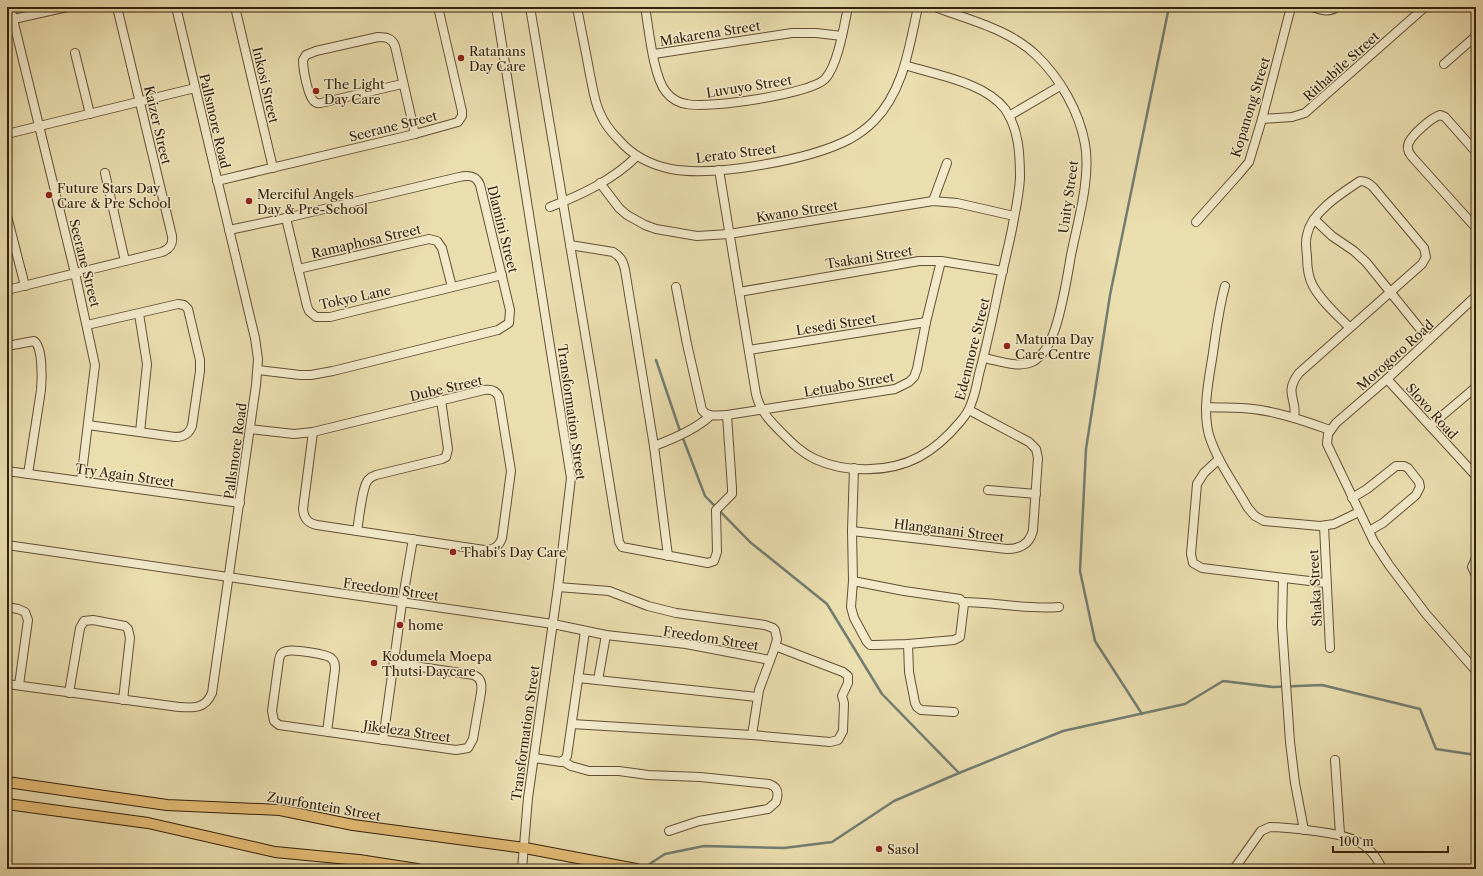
<svg xmlns="http://www.w3.org/2000/svg" width="1483" height="876" font-family="'Libre Caslon Text',serif">
<style>
.lines{fill:none;stroke-linecap:round;stroke-linejoin:round}
.stream{stroke:#727d71;stroke-width:2.5}
.minor-casing{stroke:#625034;stroke-width:10}
.major-casing{stroke:#34210c;stroke-width:12}
.minor{stroke:#f1e9ca;stroke-width:8}
.major{stroke:#e5be77;stroke-width:10}
.poi-dot{fill:#8f2418;stroke:#f1e9ca;stroke-width:1.5}
.labels{text-anchor:middle;dominant-baseline:central;stroke-width:3;stroke-linejoin:round;paint-order:stroke}
.street-label{font-size:13px;fill:#34210c;stroke:#f1e9ca}
.poi-label{font-size:13px;fill:#34210c;stroke:#f1e9ca;text-anchor:start}
</style>
<rect width="100%" height="100%" fill="#eaddae"/>
<filter id="stains"><feTurbulence type="fractalNoise" baseFrequency=".005" numOctaves="4"/><feColorMatrix values="0 0 0 0 .2 0 0 0 0 .09 0 0 0 0 .02 0 0 0 .5 -.17"/></filter>
<radialGradient id="worn" r=".72"><stop offset=".6" stop-color="#630" stop-opacity="0"/><stop offset="1" stop-color="#630" stop-opacity=".3"/></radialGradient>
<g class="lines">
<!-- stream -->
<g class="stream">
<polyline points="656,360 679,428 705,496 750,542 827,604 882,694 959,773"/>
<polyline points="1142,714 1095,641 1080,571 1086,449 1110,295 1169,7"/>
<polyline points="642,869 665,854 704,846 784,848 832,842 894,801 959,773 1063,731 1185,704 1223,681 1273,687 1322,685 1420,709 1436,749 1476,755"/>
</g>
<!-- minor casing -->
<g class="minor-casing">
<g id="minor">
<polyline points="10,7 75,273 95,365 81,481"/>
<polyline points="235,7 273,168"/>
<polyline points="496,7 571,478 558,587 528,798 522,869"/>
<polyline points="530,7 592,375 619,542 622,547 708,563 714,561 717,552 716,510 732,494 732,488 727,415"/>
<path d="M577,7c4,23 9,45 13,68 3,13 4,26 10,38 4,10 11,19 19,27 13,15 32,25 52,29 44,8 139,-9 179,-30 9,-5 17,-11 24,-18 30,-31 35,-74 44,-114"/>
<path d="M645,7c4,22 8,69 21,85 5,6 12,11 21,12 21,5 123,-10 138,-25 13,-14 19,-53 23,-72"/>
<path d="M935,7c34,13 74,22 101,48 24,23 43,56 49,89 6,34 -7,76 -14,111 -4,24 -8,50 -16,74 -4,12 -10,25 -21,32 -14,8 -35,0 -50,-3"/>
<path d="M1312,7c10,3 16,6 25,0"/>
<polyline points="14,19 67,7"/>
<polyline points="75,53 90,114"/>
<polyline points="654,54 792,33 816,33 842,36"/>
<polyline points="1444,64 1476,36"/>
<path d="M402,84l-81,19c-2,0 -3,1 -6,-1 -7,-4 -12,-33 -12,-42l3,-5 10,-4 62,-14c8,0 14,1 17,9l20,88"/>
<polyline points="1009,116 1060,86"/>
<polyline points="1262,119 1292,117 1305,113 1425,7"/>
<polyline points="7,134 195,88"/>
<path d="M1476,152l-31,-35 -5,-2c-9,3 -30,21 -32,30 -1,5 2,10 6,14l62,69"/>
<path d="M719,170l37,224c4,17 14,27 26,39 10,10 20,20 33,26 30,14 74,14 104,-2 15,-8 30,-22 41,-35 5,-6 9,-11 11,-18 4,-9 6,-20 8,-30 8,-29 14,-58 20,-87 4,-19 9,-38 13,-58 3,-16 7,-33 8,-51 0,-23 -1,-49 -15,-69 -21,-27 -69,-34 -100,-44"/>
<polyline points="105,173 125,261"/>
<polyline points="217,181 415,134 458,122 462,116 462,111 438,7"/>
<polyline points="600,183 619,208 627,215 645,225 656,229 697,236 729,234 933,201 957,203 1014,216"/>
<polyline points="933,201 947,163"/>
<path d="M550,207c31,-12 63,-27 87,-51"/>
<polyline points="7,216 25,286"/>
<polyline points="286,218 307,306 309,311 316,317 330,317 502,275"/>
<polyline points="1314,219 1332,236 1354,251 1366,262 1429,340"/>
<polyline points="1196,222 1238,175 1249,162 1262,119 1291,7"/>
<path d="M229,230l57,-12 173,-41c9,-2 17,-2 21,8l30,125 -1,13 -11,7 -165,41 -22,4h-11l-42,-5"/>
<path d="M570,245l43,7c8,5 10,9 12,18l29,176"/>
<polyline points="298,269 429,239 437,241 442,248 452,287"/>
<path d="M1225,286c-6,22 -9,45 -12,67 -4,26 -11,56 -4,82 8,26 26,50 39,73l7,8 9,5 56,5 14,-2 25,-12"/>
<path d="M676,287l11,57 15,66c6,8 16,5 25,5l168,-26 14,-7 5,-5 3,-8 9,-47 15,-61"/>
<path d="M7,290l155,-38c8,-3 11,-8 10,-16l-55,-229"/>
<polyline points="739,292 919,261 941,261 1003,271"/>
<polyline points="1476,296 1387,379 1336,423 1328,434 1327,444 1374,542 1389,565 1426,614 1476,671"/>
<polyline points="139,314 147,364 140,432"/>
<path d="M87,325l91,-21 6,1 4,4 12,51v11l-8,55c-3,8 -8,11 -17,11l-87,-12"/>
<path d="M7,346l27,-5c9,6 8,38 7,49l-13,84"/>
<polyline points="749,350 926,322"/>
<polyline points="1387,379 1476,476"/>
<path d="M1206,407c16,1 31,0 47,2 26,3 51,12 77,21"/>
<path d="M1294,417c4,-18 -11,-23 5,-44l123,-109 4,-7 -2,-9 -51,-61c-4,-4 -7,-6 -13,-6 -18,12 -49,31 -53,54 -2,7 -1,14 0,21 0,11 1,21 6,30 9,16 24,29 37,42"/>
<polyline points="1430,426 1476,387"/>
<path d="M250,429l44,5 19,-2 171,-42c6,-1 12,0 15,7l12,74 -9,67c-3,9 -9,12 -18,12l-167,-25c-9,-2 -13,-6 -14,-16l10,-77"/>
<polyline points="1219,459 1204,473 1197,484 1191,554 1193,563 1202,568 1326,583"/>
<polyline points="7,471 240,503"/>
<polyline points="988,490 1036,494"/>
<polyline points="1352,498 1367,489 1396,466 1404,466 1408,468 1419,482 1420,487 1416,495 1383,523 1369,531"/>
<polyline points="1324,526 1330,648"/>
<path d="M357,531c2,-11 5,-44 11,-51 2,-2 5,-4 8,-5l66,-16 4,-2 2,-8 -7,-49"/>
<path d="M852,531l155,18c13,0 23,-5 26,-19l5,-72 -2,-9 -7,-7 -60,-32"/>
<polyline points="7,545 553,624 606,635 686,644 770,660"/>
<path d="M668,556l-14,-110c19,-7 41,-16 56,-30"/>
<polyline points="1476,558 1472,567 1476,576"/>
<polyline points="1283,579 1282,626 1290,742 1295,783 1304,830"/>
<polyline points="853,581 904,591 960,599 964,604 960,637 954,640 908,644 875,645 870,645 867,642 854,618 851,607 853,581 852,531 854,468"/>
<polyline points="558,587 609,591 648,606 676,613 765,625 773,628 775,630 777,639 775,647 759,690 752,735"/>
<path d="M963,602c32,0 63,8 96,5"/>
<polyline points="7,607 18,609 25,612 28,620 19,685"/>
<polyline points="908,644 909,672 915,703 917,707 921,710 954,712"/>
<polyline points="578,678 757,697"/>
<polyline points="598,680 606,635"/>
<path d="M7,684l172,23c15,1 26,2 33,-14l44,-308 2,-26 -3,-21 -79,-331"/>
<polyline points="69,693 80,628 84,621 93,620 125,626 128,629 130,638 123,700"/>
<polyline points="572,724 752,735 830,742 838,740 843,731 844,703 842,696 848,683 848,676 843,672 775,646"/>
<path d="M327,732l8,-63c0,-4 0,-8 -4,-11 -5,-4 -38,-9 -44,-7 -6,1 -7,4 -8,9l-7,51 2,10 5,4 177,25 12,-2 5,-9 8,-46c1,-8 1,-14 -7,-18l-80,-12"/>
<polyline points="383,740 402,603 413,539"/>
<polyline points="534,758 561,762 565,759 567,756 585,631"/>
<polyline points="1335,760 1340,834"/>
<path d="M563,761l8,5 18,5h30l29,4 52,2 69,7c9,3 10,9 7,18l-8,7 -69,12 -30,10"/>
<path d="M1234,869l27,-38 9,-4c15,0 29,2 44,4 30,4 55,7 68,38"/>
</g>
</g>
<!-- major casing -->
<g class="major-casing">
<g id="major">
<polyline points="7,782 167,805 280,810 353,825 525,848 636,869"/>
<polyline points="7,804 148,823 275,852 359,860 417,869"/>
</g>
</g>
<!-- minor -->
<use href="#minor" class="minor"/>
<!-- major -->
<use href="#major" class="major"/>
</g>
<!-- markers -->
<g class="poi-dot">
<circle cx="461" cy="58" r="4"/>
<circle cx="316" cy="91" r="4"/>
<circle cx="49" cy="195" r="4"/>
<circle cx="249" cy="201" r="4"/>
<circle cx="1007" cy="346" r="4"/>
<circle cx="453" cy="552" r="4"/>
<circle cx="400" cy="625" r="4"/>
<circle cx="374" cy="663" r="4"/>
<circle cx="879" cy="849" r="4"/>
</g>
<g class="labels">
<!-- street labels -->
<g class="street-label">
<text transform="translate(710 33) rotate(-9)">Makarena Street</text>
<text transform="translate(1341 66) rotate(-42)">Rithabile Street</text>
<text transform="translate(266 85) rotate(77)">Inkosi Street</text>
<text transform="translate(749 86) rotate(-9)">Luvuyo Street</text>
<text transform="translate(1250 107) rotate(-73)">Kopanong Street</text>
<text transform="translate(215 121) rotate(77)">Pallsmore Road</text>
<text transform="translate(158 125) rotate(77)">Kaizer Street</text>
<text transform="translate(393 126) rotate(-14)">Seerane Street</text>
<text transform="translate(736 153) rotate(-7)">Lerato Street</text>
<text transform="translate(1068 197) rotate(-82)">Unity Street</text>
<text transform="translate(797 211) rotate(-9)">Kwano Street</text>
<text transform="translate(503 229) rotate(76)">Dlamini Street</text>
<text transform="translate(366 241) rotate(-13)">Ramaphosa Street</text>
<text transform="translate(869 257) rotate(-9)">Tsakani Street</text>
<text transform="translate(85 263) rotate(76)">Seerane Street</text>
<text transform="translate(355 297) rotate(-12)">Tokyo Lane</text>
<text transform="translate(836 324) rotate(-9)">Lesedi Street</text>
<text transform="translate(972 349) rotate(-76)">Edenmore Street</text>
<text transform="translate(1395 355) rotate(-42)">Morogoro Road</text>
<text transform="translate(849 384) rotate(-10)">Letuabo Street</text>
<text transform="translate(446 388) rotate(-13)">Dube Street</text>
<text transform="translate(1432 411) rotate(48)">Slovo Road</text>
<text transform="translate(572 412) rotate(82)">Transformation Street</text>
<text transform="translate(235 451) rotate(-82)">Pallsmore Road</text>
<text transform="translate(125 475) rotate(8)">Try Again Street</text>
<text transform="translate(949 530) rotate(7)">Hlanganani Street</text>
<text transform="translate(1315 588) rotate(-93)">Shaka Street</text>
<text transform="translate(391 589) rotate(8)">Freedom Street</text>
<text transform="translate(711 638) rotate(9)">Freedom Street</text>
<text transform="translate(407 731) rotate(8)">Jikeleza Street</text>
<text transform="translate(525 733) rotate(-82)">Transformation Street</text>
<text transform="translate(324 806) rotate(10)">Zuurfontein Street</text>
</g>
<!-- poi labels -->
<g class="poi-label">
<text x="469" y="51">Ratanans<tspan x="469" dy="15">Day Care</tspan></text>
<text x="324" y="84">The Light<tspan x="324" dy="15">Day Care</tspan></text>
<text x="57" y="188">Future Stars Day<tspan x="57" dy="15">Care &amp; Pre School</tspan></text>
<text x="257" y="194">Merciful Angels<tspan x="257" dy="15">Day &amp; Pre-School</tspan></text>
<text x="1015" y="339">Matuma Day<tspan x="1015" dy="15">Care Centre</tspan></text>
<text x="461" y="552">Thabi's Day Care</text>
<text x="408" y="625">home</text>
<text x="382" y="656">Kodumela Moepa<tspan x="382" dy="15">Thutsi Daycare</tspan></text>
<text x="887" y="849">Sasol</text>
</g>
</g>
<!-- margin -->
<rect width="1483" height="876" fill="none" stroke="#eaddae" stroke-width="24"/>
<rect x="8" y="8" width="1467" height="860" fill="none" stroke="#34210c" stroke-width="2"/>
<rect x="12" y="12" width="1459" height="852" fill="none" stroke="#34210c"/>
<!-- scale -->
<path d="M1333 846v6h115v-6" fill="none" stroke="#34210c" stroke-width="2"/>
<text x="1339" y="846" font-size="12" fill="#34210c" stroke="#f1e9ca" stroke-width="3" paint-order="stroke">100 m</text>
<rect width="100%" height="100%" filter="url(#stains)"/>
<rect width="100%" height="100%" fill="url(#worn)"/>
</svg>
